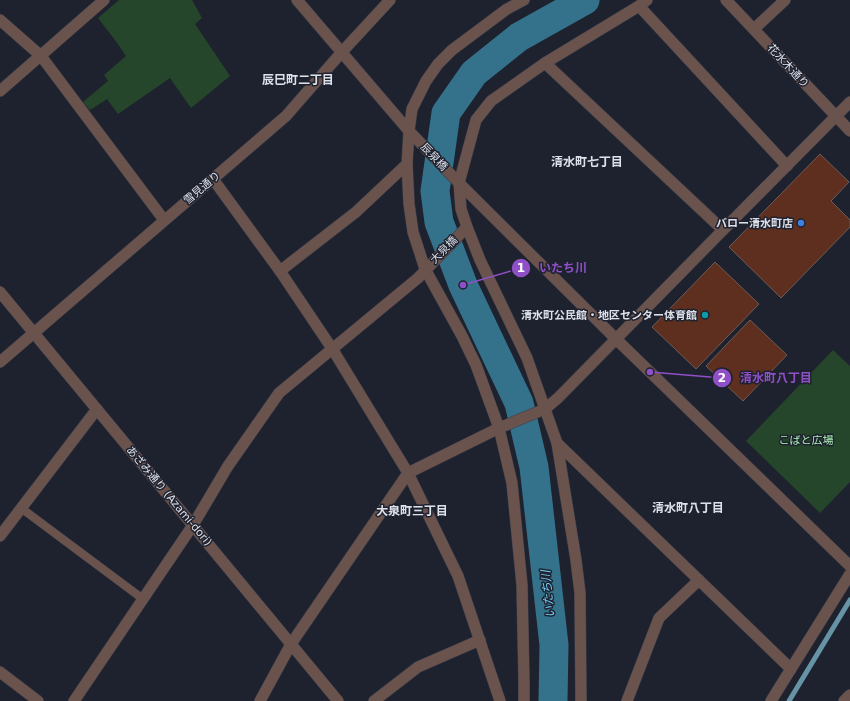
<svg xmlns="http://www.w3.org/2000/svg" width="850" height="701" font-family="'DejaVu Sans','Noto Sans JP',sans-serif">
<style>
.green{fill:#25462a}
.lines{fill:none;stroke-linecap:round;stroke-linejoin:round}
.stream{stroke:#6793a7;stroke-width:5}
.river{stroke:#34728b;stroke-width:29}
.building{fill:#5e2f1e;stroke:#6e5c56}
.service-casing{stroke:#393d49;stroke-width:9}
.minor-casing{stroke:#393d49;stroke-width:12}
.tertiary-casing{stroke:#393d49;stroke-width:12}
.service{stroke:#6a524d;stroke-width:8}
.minor{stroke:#6a524d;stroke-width:11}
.tertiary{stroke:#6a524d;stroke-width:11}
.shop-dot{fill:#3f7fe0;stroke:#1e222f;stroke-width:1.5}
.culture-dot{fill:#0f9aa8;stroke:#1e222f;stroke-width:1.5}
.labels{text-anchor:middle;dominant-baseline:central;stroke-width:3;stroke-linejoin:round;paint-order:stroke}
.street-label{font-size:11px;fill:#dde0e9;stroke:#1e222f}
.poi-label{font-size:11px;font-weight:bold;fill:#dde0e9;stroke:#1e222f;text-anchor:end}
.park-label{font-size:11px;fill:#a9ecb1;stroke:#1e222f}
.neighbourhood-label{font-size:12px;font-weight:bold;fill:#dde0e9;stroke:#1e222f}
.water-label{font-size:12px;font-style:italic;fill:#73d1f8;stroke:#1e222f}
.leader{fill:none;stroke:#8f50c7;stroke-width:1.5}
.callout-dot{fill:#8f50c7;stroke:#1e222f;stroke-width:1.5}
.mark-label{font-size:12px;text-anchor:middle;font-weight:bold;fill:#fff}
.callout-label{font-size:12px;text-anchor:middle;font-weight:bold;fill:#8f50c7;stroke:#1e222f;stroke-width:3;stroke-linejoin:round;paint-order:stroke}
</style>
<rect width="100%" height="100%" fill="#1e222f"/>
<!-- green -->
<g class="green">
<polygon points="119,0 192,0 202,18 195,24 230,76 191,108 170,78 118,114 107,99 90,110 83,102 108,81 104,75 126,56 115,40 98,18"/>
<polygon points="833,350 850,366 850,482 820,513 746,441"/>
</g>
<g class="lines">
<!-- stream -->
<polyline class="stream" points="789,701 850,600"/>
<!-- river -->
<polyline class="river" points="553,701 554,645 534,467 519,403 463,285 439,222 435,191 446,113 474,73 519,37 585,0"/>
</g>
<!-- building -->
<g class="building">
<polygon points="820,154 849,182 831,201 850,220 850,227 781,298 729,247"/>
<polygon points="715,262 759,304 696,369 652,327"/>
<polygon points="750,320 787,355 743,401 706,366"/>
</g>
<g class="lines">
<!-- service casing -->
<g class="service-casing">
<polyline id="service" points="21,508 143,599"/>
</g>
<!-- minor casing -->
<g class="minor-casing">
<g id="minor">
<polyline points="297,0 409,131 459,183 616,339 850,566"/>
<polyline points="639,6 787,166"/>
<polyline points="0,20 41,56 164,220"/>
<polyline points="754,29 785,0"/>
<polyline points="545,63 723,230"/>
<polyline points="0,91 104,0"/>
<polyline points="213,179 280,271 333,350 408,473 458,576 500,701"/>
<polyline points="280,271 356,212 407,164"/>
<polyline points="557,443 791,669"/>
<polyline points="0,536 97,409"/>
<polyline points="0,672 38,701"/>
<polyline points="74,701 193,525 228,466 279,393 418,278 467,227"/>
<polyline points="260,701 291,644 408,473 499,428 545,409 558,398 723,230 850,102"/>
<polyline points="374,701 418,667 480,640"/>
<polyline points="524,701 524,682 522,585 512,483 499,428 476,365 462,336 425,269 413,232 409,204 407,164 409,131 412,109 426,81 438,64 452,50 507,9 524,0"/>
<polyline points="581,701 580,593 576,560 557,443 527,358 480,260 467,227 461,209 459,183 476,120 491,101 545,63 639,6 647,0"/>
<polyline points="627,701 659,618 699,580"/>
<polyline points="771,701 850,574"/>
<polyline points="844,701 850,695"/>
</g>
</g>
<!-- tertiary casing -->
<g class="tertiary-casing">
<g id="tertiary">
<polyline points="726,0 850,131"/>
<polyline points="0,292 338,701"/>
<polyline points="0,362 286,116 341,53 390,0"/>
</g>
</g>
<!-- service -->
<use href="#service" class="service"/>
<!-- minor -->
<use href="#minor" class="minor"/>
<!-- tertiary -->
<use href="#tertiary" class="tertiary"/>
</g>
<!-- markers -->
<circle class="shop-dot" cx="801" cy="223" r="4"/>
<circle class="culture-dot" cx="705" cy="315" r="4"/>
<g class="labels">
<!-- street labels -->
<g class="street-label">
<text transform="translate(788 66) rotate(47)">花水木通り</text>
<text transform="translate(434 157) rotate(46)">辰泉橋</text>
<text transform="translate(202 188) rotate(-40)">雪見通り</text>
<text transform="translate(444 250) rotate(-45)">大泉橋</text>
<text transform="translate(169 496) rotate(50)">あざみ通り (Azami-dori)</text>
</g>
<!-- poi labels -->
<g class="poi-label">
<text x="793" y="223">バロー清水町店</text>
<text x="697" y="315">清水町公民館・地区センター体育館</text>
</g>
<!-- park labels -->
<g class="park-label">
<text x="806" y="440">こばと広場</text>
</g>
<!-- neighbourhood labels -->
<g class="neighbourhood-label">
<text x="298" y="80">辰巳町二丁目</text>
<text x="587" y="162">清水町七丁目</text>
<text x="688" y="508">清水町八丁目</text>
<text x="412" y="511">大泉町三丁目</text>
</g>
<!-- water labels -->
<g class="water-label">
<text transform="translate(548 594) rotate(-96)">いたち川</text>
</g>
</g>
<!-- callouts -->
<path class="leader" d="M463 285L521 268M650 372L722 378"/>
<g class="callout-dot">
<circle cx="463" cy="285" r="4"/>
<circle cx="650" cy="372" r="4"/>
<circle cx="521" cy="268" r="10"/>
<circle cx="722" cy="378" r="10"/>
</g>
<g class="mark-label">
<text x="521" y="272">1</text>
<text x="722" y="382">2</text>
</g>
<g class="callout-label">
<text x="563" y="272">いたち川</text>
<text x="776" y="382">清水町八丁目</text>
</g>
</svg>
